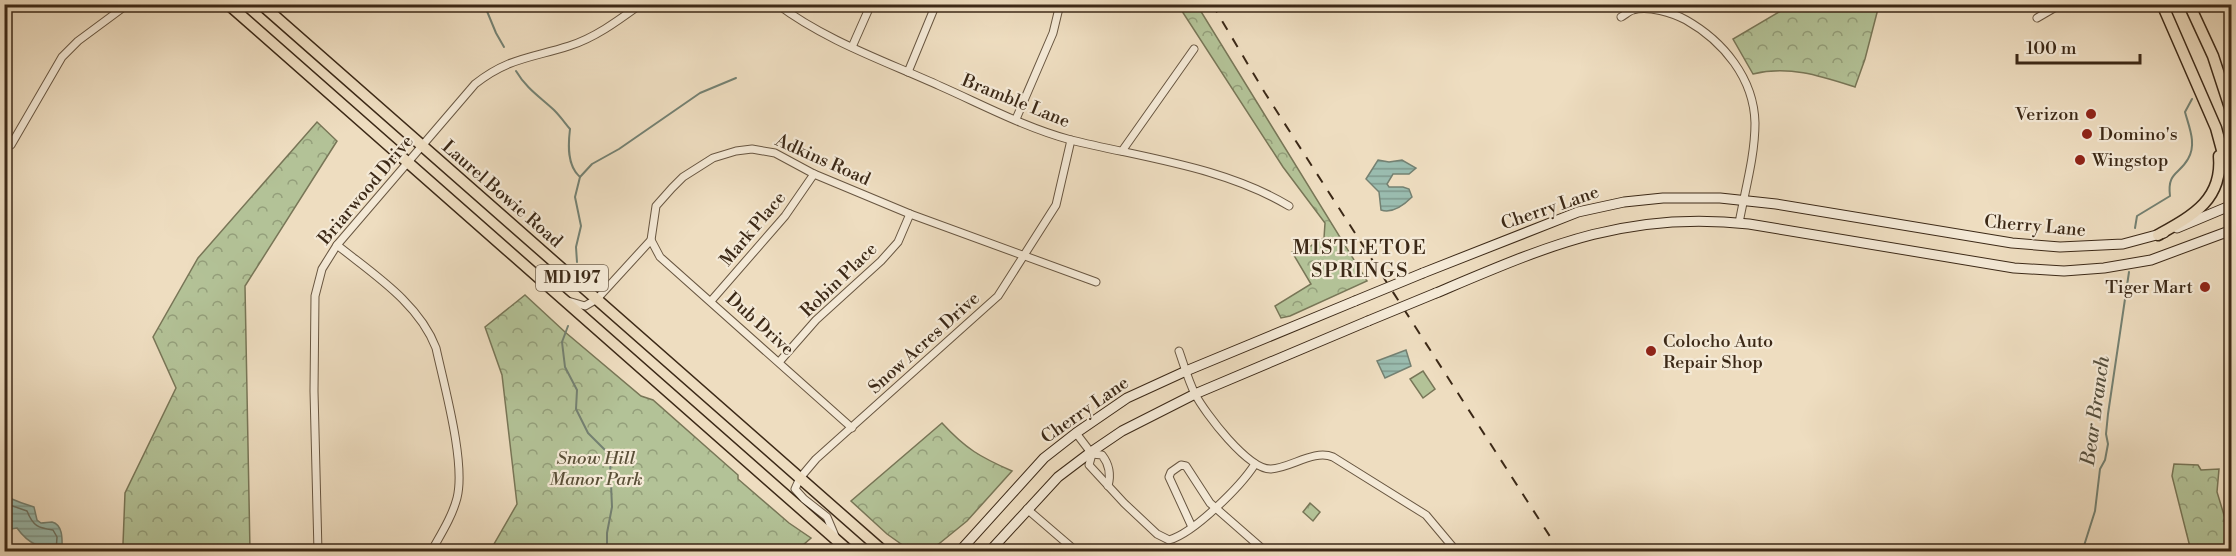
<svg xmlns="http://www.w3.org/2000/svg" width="2236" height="556" font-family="'Libre Bodoni',serif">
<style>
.grass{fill:#b3c297;stroke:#787657;stroke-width:1.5}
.forest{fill:url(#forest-crowns);stroke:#787657;stroke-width:1.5}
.water{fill:url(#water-rules);stroke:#748172;stroke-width:1.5}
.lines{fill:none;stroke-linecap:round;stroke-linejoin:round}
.shore{stroke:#6b7263;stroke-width:1.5}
.stream{stroke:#748172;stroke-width:2}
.street-casing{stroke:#685641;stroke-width:9}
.secondary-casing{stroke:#3c2917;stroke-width:11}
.primary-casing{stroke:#3c2917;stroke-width:13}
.street{stroke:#f4e9d6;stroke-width:7}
.secondary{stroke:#f4e9d6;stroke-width:9}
.primary{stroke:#eeddc0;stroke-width:10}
.rail{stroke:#3c2917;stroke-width:2;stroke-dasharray:10 10;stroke-linecap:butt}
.secondary-bridge-casing{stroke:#3c2917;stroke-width:11;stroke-linecap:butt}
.secondary-bridge{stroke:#f4e9d6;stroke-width:9}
.poi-dot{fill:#8f2418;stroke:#f4e9d6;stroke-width:2}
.labels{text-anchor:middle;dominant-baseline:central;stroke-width:4.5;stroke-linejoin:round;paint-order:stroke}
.shield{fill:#f4e9d6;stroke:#736350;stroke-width:1.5}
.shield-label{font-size:16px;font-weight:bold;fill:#3c2917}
.street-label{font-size:18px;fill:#3c2917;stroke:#f4e9d6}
.poi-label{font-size:18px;fill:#3c2917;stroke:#f4e9d6;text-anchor:start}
.park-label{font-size:18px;font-style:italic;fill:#5a4f37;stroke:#f4e9d6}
.neighbourhood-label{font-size:20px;letter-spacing:1.5px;fill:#3c2917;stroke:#f4e9d6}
.water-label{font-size:20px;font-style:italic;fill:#544e3d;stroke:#f4e9d6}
</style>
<defs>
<pattern id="forest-crowns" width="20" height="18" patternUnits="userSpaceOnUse" patternTransform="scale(1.5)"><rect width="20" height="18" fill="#b3c297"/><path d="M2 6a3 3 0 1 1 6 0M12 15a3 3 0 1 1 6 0" fill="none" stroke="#939e7a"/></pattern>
<pattern id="water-rules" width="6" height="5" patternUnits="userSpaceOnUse" patternTransform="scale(1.5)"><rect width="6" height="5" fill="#9abcaf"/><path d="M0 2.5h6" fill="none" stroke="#7f998d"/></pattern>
</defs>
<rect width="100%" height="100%" fill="#eeddc0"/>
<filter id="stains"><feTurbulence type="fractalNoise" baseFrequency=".00333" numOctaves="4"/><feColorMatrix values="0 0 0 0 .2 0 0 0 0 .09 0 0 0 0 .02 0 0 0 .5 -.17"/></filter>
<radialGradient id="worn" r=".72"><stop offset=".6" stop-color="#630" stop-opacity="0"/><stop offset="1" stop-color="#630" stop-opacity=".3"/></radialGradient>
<!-- grass -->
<polygon class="grass" points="1423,371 1435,389 1423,398 1410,379"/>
<!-- forest -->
<g class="forest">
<polygon points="1178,5 1197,5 1367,281 1290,316 1281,318 1275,306 1311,284 1292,252 1304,250 1324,238 1325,223 1283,167"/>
<path d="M1791,5h88l-14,54 -10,28c-34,-11 -66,-22 -102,-13l-20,-35z"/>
<polygon points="317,122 337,141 245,286 250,551 119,551 123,544 125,493 176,388 153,337 198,258"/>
<polygon points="525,295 565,332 641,396 653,400 738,475 738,479 789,523 811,538 795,552 490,551 517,504 502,375 485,327"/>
<path d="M942,423c24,26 38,34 70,48l-45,50 -37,30h-19l-24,-17 -36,-33z"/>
<polygon points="2174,464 2198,465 2201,470 2219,469 2217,492 2231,538 2231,551 2191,551 2172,476"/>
<polygon points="1310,503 1320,512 1313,521 1303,512"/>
</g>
<!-- water -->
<g class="water">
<path d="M1378,160l11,2 13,-2 14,8 -7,6h-16l-6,10 2,3h14l6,2 3,8c-8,8 -19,17 -31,13l-2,-18 -13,-13z"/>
<polygon points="1406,350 1411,366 1385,378 1377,361"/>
<path d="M7,497c9,4 17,7 27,10l3,13 4,3c4,0 7,-1 11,-1 12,3 10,20 10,28 -20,-1 -33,-5 -45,-22l-6,1 -6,-3v-25z"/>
</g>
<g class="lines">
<!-- shore -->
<path class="shore" d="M4,503l23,8c6,15 11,17 26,19l4,7 -1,15"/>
<!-- stream -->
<g class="stream">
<polyline points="484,4 496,33 504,47"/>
<path d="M516,71c10,17 24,26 38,39 6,6 11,13 16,19 -2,16 -3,37 10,48l-5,20 6,29 -5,21 1,15"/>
<polyline points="580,177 592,164 619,149 700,93 736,78"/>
<path d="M2135,228l2,-12 33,-20c-3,-24 9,-21 18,-37 9,-15 1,-32 -3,-47l7,-13"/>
<polyline points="568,326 562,342 565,367 577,390 576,409 588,433 605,450 610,461 612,507 607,533 607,552"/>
<polyline points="2082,552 2095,511 2100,469 2105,460 2108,444 2106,434 2108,414 2129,272"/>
</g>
<!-- street casing -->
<g class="street-casing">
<g id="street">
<path d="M777,4c49,37 108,57 163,82 43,19 86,42 131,54 73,18 153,27 218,66"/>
<path d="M1621,17c4,-2 8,-6 12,-7 15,-5 40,3 53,10 37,21 68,58 69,103 0,33 -10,67 -16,100"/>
<polyline points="2037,18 2061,4"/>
<polyline points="852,47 871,4"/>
<polyline points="908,72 936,4"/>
<polyline points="1016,119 1053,33 1060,4"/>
<polyline points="11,145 62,57 78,41 128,4"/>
<polyline points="1122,151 1194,49"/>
<polyline points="651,240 660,257 852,428"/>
<path d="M337,245c36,29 82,58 99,103 8,37 30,115 21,150 -5,19 -16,36 -26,54"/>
<polyline points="568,301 585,306 597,299 651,240 656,206 672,188 683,177 713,158 736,151 752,149 775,153 814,174 910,214 1096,282"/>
<polyline points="711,301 785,216 814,174"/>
<path d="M1179,351c5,14 9,29 16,43 10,19 53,76 76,75 20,-1 43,-20 62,-12l93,58 31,37"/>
<polyline points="780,361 816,320 881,261 898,242 910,214"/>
<polyline points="1076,433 1092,454"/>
<path d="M1092,454l-3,11 35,38 33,31 12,6c25,-7 72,-54 86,-76"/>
<path d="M1092,454l10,1c7,9 9,20 6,31"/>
<polyline points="1027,509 1077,552"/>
<polyline points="1192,527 1169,477 1171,472 1181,465 1186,466 1210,503 1266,552"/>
<polyline points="835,536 827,517 804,499 795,489 800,478 816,459 998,296 1056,205 1071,140"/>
<path d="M318,552l-4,-161 1,-95 7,-27 15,-24 138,-161c33,-26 56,-26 94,-38 26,-8 50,-26 72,-42"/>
</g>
</g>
<!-- secondary casing -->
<g class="secondary-casing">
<g id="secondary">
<polyline points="2177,228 2232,205"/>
<polyline points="1423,273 1578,212 1624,202 1663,198 1720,198 1776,204 2012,243 2060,247 2123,244 2164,233"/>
<path d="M1436,293c109,-46 190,-83 313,-69l265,44 50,3 40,-3 47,-8 81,-30"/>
<polyline points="959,552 1044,458 1076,433 1127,398 1186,371 1355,301"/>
<polyline points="989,552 1058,477 1091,452 1122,431 1195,394 1368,321"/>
</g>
</g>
<!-- primary casing -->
<g class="primary-casing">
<g id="primary">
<polyline points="228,4 850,552"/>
<polyline points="261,4 884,552"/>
<polyline points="2162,4 2216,128 2232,187"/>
<polyline points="2189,4 2213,56 2232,114"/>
<path d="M2158,235c34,-19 65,-35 61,-79"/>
</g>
</g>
<!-- street -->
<use href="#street" class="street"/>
<!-- secondary -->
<use href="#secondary" class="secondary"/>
<!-- primary -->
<use href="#primary" class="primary"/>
<!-- rail -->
<polyline class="rail" points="1212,4 1265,93 1560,552"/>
<!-- secondary-bridge casing -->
<g class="secondary-bridge-casing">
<g id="secondary-bridge">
<polyline points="1355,301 1423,273"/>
<polyline points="1368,321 1436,293"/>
</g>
</g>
<!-- secondary-bridge -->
<use href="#secondary-bridge" class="secondary-bridge"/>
</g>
<!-- markers -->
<g class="poi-dot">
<circle cx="2091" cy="114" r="6"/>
<circle cx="2087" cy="134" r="6"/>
<circle cx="2080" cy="160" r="6"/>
<circle cx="2205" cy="287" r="6"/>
<circle cx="1651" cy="351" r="6"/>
</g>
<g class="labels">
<!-- shield labels -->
<rect class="shield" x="536" y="265" width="72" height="26" rx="4.5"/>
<g class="shield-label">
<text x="572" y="278">MD 197</text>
</g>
<!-- street labels -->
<g class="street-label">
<text transform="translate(1016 101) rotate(22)">Bramble Lane</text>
<text transform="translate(823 160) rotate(24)">Adkins Road</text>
<text transform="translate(366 190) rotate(-50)">Briarwood Drive</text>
<text transform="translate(502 194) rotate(41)">Laurel Bowie Road</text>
<text transform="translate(1550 208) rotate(-19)">Cherry Lane</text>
<text transform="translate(2035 226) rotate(5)">Cherry Lane</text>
<text transform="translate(753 229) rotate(-50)">Mark Place</text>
<text transform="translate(839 280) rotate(-44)">Robin Place</text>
<text transform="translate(760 324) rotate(42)">Dub Drive</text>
<text transform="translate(924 343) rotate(-42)">Snow Acres Drive</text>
<text transform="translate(1085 410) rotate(-35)">Cherry Lane</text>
</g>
<!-- poi labels -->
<g class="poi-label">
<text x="2079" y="114" text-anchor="end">Verizon</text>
<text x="2099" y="134">Domino's</text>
<text x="2092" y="160">Wingstop</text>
<text x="2193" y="287" text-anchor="end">Tiger Mart</text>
<text x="1663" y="341">Colocho Auto<tspan x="1663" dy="21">Repair Shop</tspan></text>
</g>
<!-- park labels -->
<g class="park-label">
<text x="596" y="458">Snow Hill<tspan x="596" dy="21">Manor Park</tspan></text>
</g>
<!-- neighbourhood labels -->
<g class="neighbourhood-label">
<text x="1360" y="248">MISTLETOE<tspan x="1360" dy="23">SPRINGS</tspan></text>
</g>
<!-- water labels -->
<g class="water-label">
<text transform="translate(2096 411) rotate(-82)">Bear Branch</text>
</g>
</g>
<!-- margin -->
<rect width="2236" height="556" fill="none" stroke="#eeddc0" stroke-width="24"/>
<rect x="6" y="6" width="2224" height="544" fill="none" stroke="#3c2917" stroke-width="3"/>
<rect x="12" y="12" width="2212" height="532" fill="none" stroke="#3c2917" stroke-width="1.5"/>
<!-- scale -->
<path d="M2017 54v9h123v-9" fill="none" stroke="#3c2917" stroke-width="3"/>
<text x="2026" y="54" font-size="18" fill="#3c2917" stroke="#f4e9d6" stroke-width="4.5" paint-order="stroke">100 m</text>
<rect width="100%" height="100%" filter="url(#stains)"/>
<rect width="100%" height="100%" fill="url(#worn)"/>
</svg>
